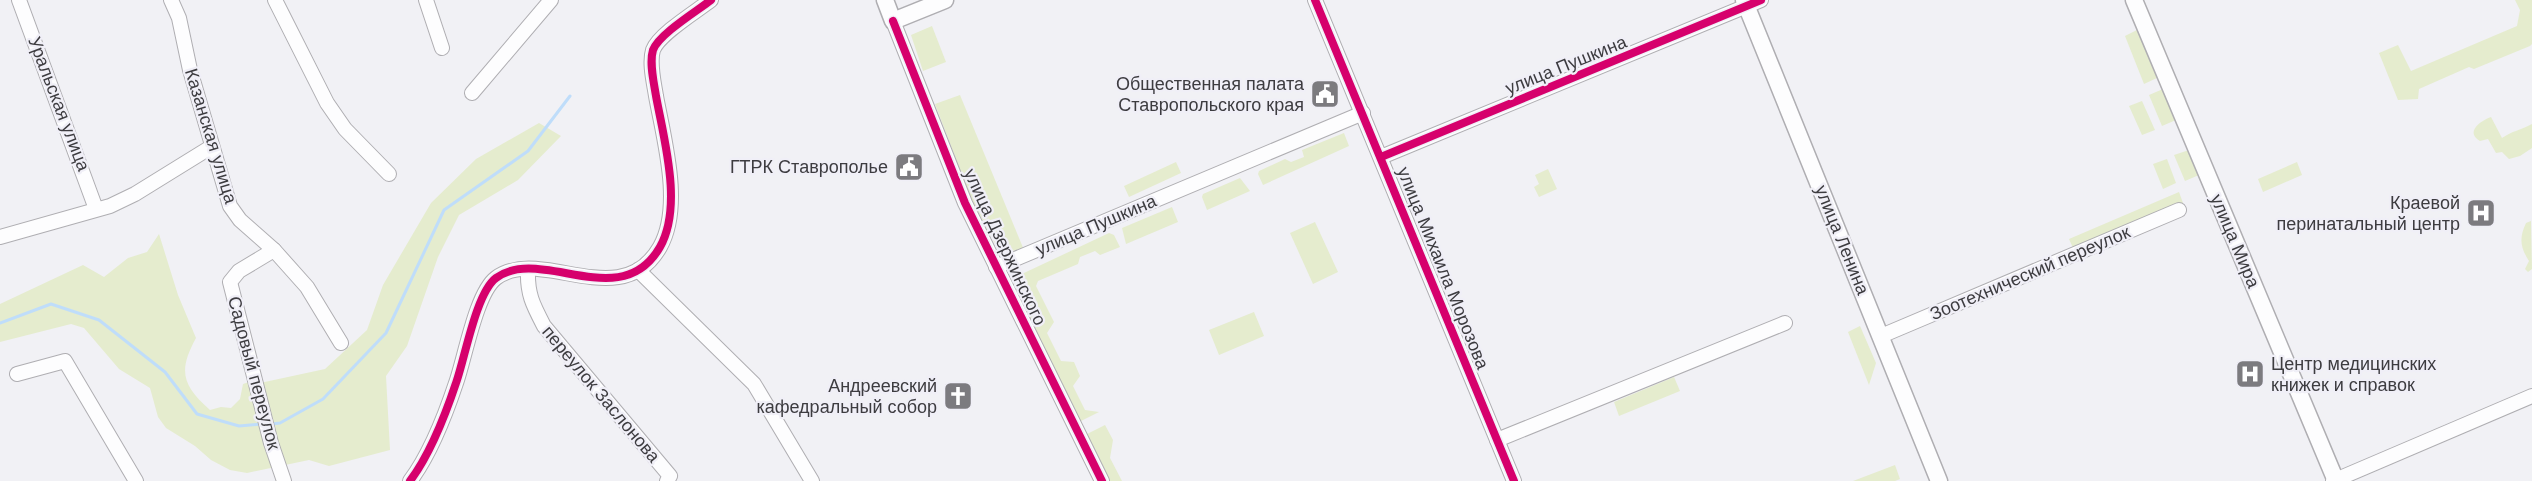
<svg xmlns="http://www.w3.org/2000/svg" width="2532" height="481" font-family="Arial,sans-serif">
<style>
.green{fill:#e5ecce}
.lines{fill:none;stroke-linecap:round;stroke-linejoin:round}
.stream{stroke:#bfddfa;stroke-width:3}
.minor-casing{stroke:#afaeb2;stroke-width:16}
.major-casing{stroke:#afaeb2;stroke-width:19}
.minor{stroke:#fdfdfe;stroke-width:14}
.major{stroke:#fdfdfe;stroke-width:16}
.cycleway-casing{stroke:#f0eff7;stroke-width:11}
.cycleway{stroke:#d6006c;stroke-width:8}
.labels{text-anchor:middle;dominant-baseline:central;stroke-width:4.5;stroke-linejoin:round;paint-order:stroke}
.street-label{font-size:18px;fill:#3d3c40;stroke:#f0eff7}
.poi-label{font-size:18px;fill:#3d3c40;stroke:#f0eff7;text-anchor:end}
</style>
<rect width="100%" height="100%" fill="#f1f1f5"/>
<!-- green -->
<g class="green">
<polygon points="2515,0 2532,0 2532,44 2530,46 2474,69 2469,67 2419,89 2418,99 2398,100 2379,53 2398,45 2411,71 2517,26 2520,10"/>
<polygon points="932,26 946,62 923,71 911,35"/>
<polygon points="2139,29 2159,77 2144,84 2125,36"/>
<polygon points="2163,89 2176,120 2162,126 2149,95"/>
<polygon points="960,95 1024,250 1007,251 995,244 970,196 935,104"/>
<polygon points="2142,101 2155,130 2142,135 2129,106"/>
<path d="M2491,117l11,21c10,-7 19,-8 30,-14v24l-12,8 -11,3 -7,-7 -6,1 -8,-14 -8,2c-15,-9 0,-20 11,-24z"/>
<path d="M539,123l22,13 -43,44 -59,35 -21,42 -31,89 -21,30 4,74 -61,16 -20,-6 -62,13 -17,-3 -19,-10 -16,-14 -29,-18 -8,-11 -8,-29 -31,-19 -35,-41 -13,-4 -71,18v-38l83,-39 21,12 24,-19 19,-6 12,-18 19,61 18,43c-18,33 -14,47 14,72l11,-3 10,1 9,-9 3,-15 9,-3 8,2 65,-14 42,-39 16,-45 48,-82 45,-44z"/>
<polygon points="1344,133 1349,146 1263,185 1258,174 1259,171 1285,159 1291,162 1304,157 1302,150"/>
<polygon points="2189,150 2199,175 2185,181 2174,155"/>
<polygon points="2167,159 2176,183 2163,189 2153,164"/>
<polygon points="1176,162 1181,173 1129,197 1124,186"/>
<polygon points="2297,162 2302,175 2263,192 2258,179"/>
<polygon points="1548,169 1557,189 1539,197 1534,187 1539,184 1535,175"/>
<polygon points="1240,178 1250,191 1207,210 1202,197 1203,194"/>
<polygon points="2179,192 2183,203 2073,248 2069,239"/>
<polygon points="1172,207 1178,222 1126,244 1122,228"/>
<path d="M2531,221l1,48 -4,3 -3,-3 4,-8c-9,-14 -10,-23 -3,-38z"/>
<polygon points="1315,222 1338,272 1313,284 1290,233"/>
<polygon points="1109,233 1114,235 1120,247 1100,255 1095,251 1080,257 1078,264 1038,281 1036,286 1054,322 1047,333 1061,361 1074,362 1080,376 1073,386 1085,410 1099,412 1077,423 1007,281"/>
<polygon points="1254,312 1264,336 1219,355 1209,330"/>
<polygon points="1860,326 1876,363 1869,385 1848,332"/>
<polygon points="1674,377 1680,391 1619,416 1614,402"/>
<polygon points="1105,425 1113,440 1110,458 1122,481 1106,481 1083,436"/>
<polygon points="1895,465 1900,479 1895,481 1853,481"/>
</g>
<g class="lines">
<!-- stream -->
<g class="stream">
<polyline points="0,323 51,304 99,320 165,372 197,414 239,426 261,424"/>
<polyline points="271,424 280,423 323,399 386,333 444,210 528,151 570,96"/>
</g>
<!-- minor casing -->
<g class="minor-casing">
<g id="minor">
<polyline points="19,0 96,209"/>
<polyline points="171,0 179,18 190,70 230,206 240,220 274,250 307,287 341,343"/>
<polyline points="275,0 327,103 345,129 389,174"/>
<polyline points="426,0 442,48"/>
<polyline points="1315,0 1514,481"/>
<polyline points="893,21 965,203 1102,481"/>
<polyline points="472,93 551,0"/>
<polyline points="1381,157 1761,0"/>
<polyline points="0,237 110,206 135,194 211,147"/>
<polyline points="274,250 239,271 230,282 271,443 284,481"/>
<polyline points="996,267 1363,113"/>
<path d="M528,270c-1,24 5,35 16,56l126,150 -3,5"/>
<polyline points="638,270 754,384 812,481"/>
<polyline points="1881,336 2179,210"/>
<polyline points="17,374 65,361 136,481"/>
<polyline points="1497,440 1785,323"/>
<path d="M410,481c21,-28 35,-65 46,-98 9,-25 20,-90 40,-105 45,-33 125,37 164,-31 23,-41 4,-107 -4,-151 -2,-13 -7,-33 -3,-46 6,-16 44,-39 58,-50"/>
<polyline points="2333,481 2532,396"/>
</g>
</g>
<!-- major casing -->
<g class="major-casing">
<g id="major">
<polyline points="885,0 893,21 945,0"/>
<polyline points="1744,0 1939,481"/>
<polyline points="2134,0 2336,481"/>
</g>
</g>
<!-- minor -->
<use href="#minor" class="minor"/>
<!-- major -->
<use href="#major" class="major"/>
<!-- cycleway casing -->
<g class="cycleway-casing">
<g id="cycleway">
<polyline points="1315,0 1514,481"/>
<polyline points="893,21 965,203 1102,481"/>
<polyline points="1381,157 1761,0"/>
<path d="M410,481c21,-28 35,-65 46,-98 9,-25 20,-90 40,-105 45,-33 125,37 164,-31 23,-41 4,-107 -4,-151 -2,-13 -7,-33 -3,-46 6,-16 44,-39 58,-50"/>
</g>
</g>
<!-- cycleway -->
<use href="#cycleway" class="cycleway"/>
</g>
<!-- icons -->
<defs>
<g id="civic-square" transform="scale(1.5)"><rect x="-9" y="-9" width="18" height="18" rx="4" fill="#7c7b7f" stroke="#f0eff7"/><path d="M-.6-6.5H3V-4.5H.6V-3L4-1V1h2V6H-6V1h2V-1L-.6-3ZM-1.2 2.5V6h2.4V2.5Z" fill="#fff"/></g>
<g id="hospital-square" transform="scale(1.5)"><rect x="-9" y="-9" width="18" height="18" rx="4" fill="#7c7b7f" stroke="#f0eff7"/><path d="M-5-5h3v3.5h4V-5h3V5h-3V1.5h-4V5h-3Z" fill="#fff"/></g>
<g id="church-square" transform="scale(1.5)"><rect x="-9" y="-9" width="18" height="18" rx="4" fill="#7c7b7f" stroke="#f0eff7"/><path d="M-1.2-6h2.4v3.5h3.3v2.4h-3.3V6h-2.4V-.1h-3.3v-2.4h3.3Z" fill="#fff"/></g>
</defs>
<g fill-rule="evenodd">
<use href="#civic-square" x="1325" y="94"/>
<use href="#civic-square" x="909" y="167"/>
<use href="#hospital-square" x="2481" y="213"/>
<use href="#hospital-square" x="2250" y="374"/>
<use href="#church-square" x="958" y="396"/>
</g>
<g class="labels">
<!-- street labels -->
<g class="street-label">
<text transform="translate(1566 65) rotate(-22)">улица Пушкина</text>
<text transform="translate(59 104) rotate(69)">Уральская улица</text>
<text transform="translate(211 136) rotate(73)">Казанская улица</text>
<text transform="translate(1096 225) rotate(-23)">улица Пушкина</text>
<text transform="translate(1842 240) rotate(68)">улица Ленина</text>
<text transform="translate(2235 241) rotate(67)">улица Мира</text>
<text transform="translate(1005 247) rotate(65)">улица Дзержинского</text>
<text transform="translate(1443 268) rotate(68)">улица Михаила Морозова</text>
<text transform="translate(2030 273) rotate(-23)">Зоотехнический переулок</text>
<text transform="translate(254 373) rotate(75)">Садовый переулок</text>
<text transform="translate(601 394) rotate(50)">переулок Заслонова</text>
</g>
<!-- poi labels -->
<g class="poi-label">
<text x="1304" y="84">Общественная палата<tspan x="1304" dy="21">Ставропольского края</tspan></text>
<text x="888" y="167">ГТРК Ставрополье</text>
<text x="2460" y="203">Краевой<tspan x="2460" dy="21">перинатальный центр</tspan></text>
<text x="2271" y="364" text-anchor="start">Центр медицинских<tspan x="2271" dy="21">книжек и справок</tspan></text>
<text x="937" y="386">Андреевский<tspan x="937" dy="21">кафедральный собор</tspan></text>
</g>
</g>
</svg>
